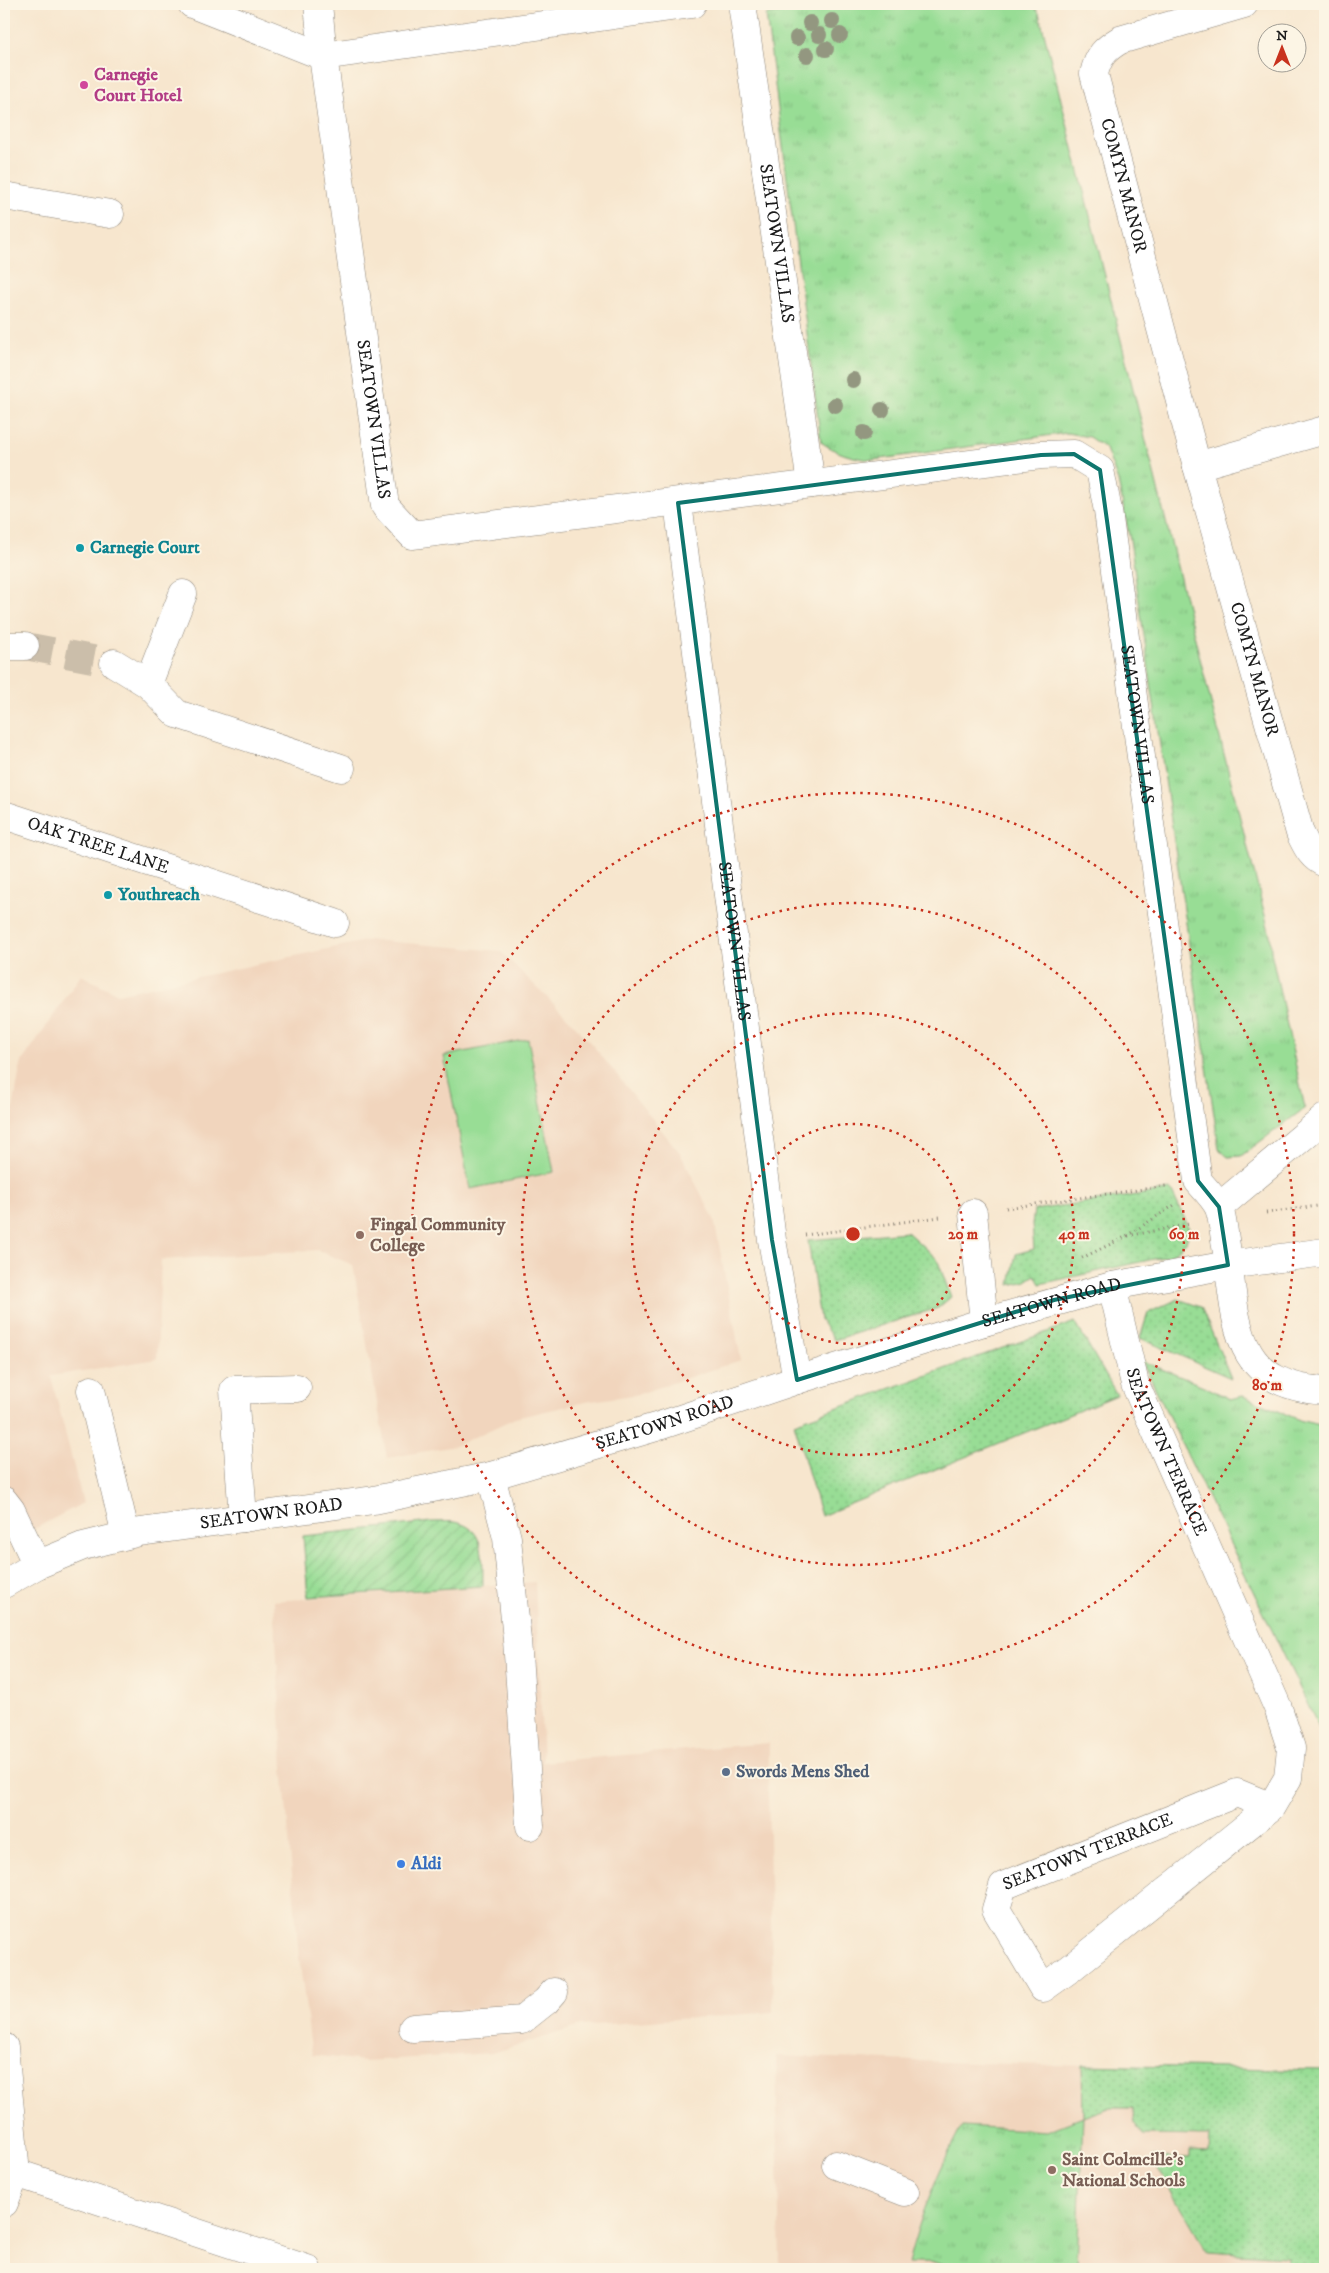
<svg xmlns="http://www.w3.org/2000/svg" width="1329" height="2273" font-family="'IM FELL DW Pica',serif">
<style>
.built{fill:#f1d5bd}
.grass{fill:url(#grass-dots);stroke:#5a7c58}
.park{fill:url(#park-tufts);stroke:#5a7c58}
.garden{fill:url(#garden-furrows);stroke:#5a7c58}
.pitch{fill:#98dd95;stroke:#5a7c58}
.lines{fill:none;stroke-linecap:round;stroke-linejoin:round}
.minor-tunnel{stroke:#cbbeaa;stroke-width:28;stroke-dasharray:28 14;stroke-linecap:butt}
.minor-casing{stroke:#8a8175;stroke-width:29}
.path{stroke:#8a8175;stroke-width:3;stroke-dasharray:1 4;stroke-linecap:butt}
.minor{stroke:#fff;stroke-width:28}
.tree{fill:#939780}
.marked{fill:none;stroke:#0f766e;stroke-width:4;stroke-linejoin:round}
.ring{fill:none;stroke:#c8321e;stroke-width:2.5;stroke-dasharray:2.5 5}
.hotel-dot{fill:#d1479c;stroke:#fcf5e5;stroke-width:2}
.culture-dot{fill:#0f9aa8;stroke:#fcf5e5;stroke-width:2}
.education-dot{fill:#8d6e63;stroke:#fcf5e5;stroke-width:2}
.service-dot{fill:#5c6f8a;stroke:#fcf5e5;stroke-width:2}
.shop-dot{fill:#3f7fe0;stroke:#fcf5e5;stroke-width:2}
.labels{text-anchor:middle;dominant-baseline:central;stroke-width:4;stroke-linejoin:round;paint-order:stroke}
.hotel-label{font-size:18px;font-weight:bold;fill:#b23c85;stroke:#fcf5e5;text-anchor:start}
.street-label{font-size:18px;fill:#1c1c1c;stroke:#fcf5e5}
.culture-label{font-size:18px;font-weight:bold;fill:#0d838f;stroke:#fcf5e5;text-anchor:start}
.education-label{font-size:18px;font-weight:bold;fill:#785e54;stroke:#fcf5e5;text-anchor:start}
.service-label{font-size:18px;font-weight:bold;fill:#4e5e75;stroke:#fcf5e5;text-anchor:start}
.shop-label{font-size:18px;font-weight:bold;fill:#366cbe;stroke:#fcf5e5;text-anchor:start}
.centre{fill:#c8321e;stroke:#fcf5e5;stroke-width:2.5}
.ring-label{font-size:15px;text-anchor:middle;font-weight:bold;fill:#c8321e;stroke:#fcf5e5;stroke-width:4;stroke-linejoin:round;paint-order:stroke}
</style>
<defs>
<pattern id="grass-dots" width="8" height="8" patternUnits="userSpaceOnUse" patternTransform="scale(1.25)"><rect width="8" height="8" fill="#98dd95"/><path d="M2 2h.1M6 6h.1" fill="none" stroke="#82bd80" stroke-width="1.8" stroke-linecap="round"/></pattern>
<pattern id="park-tufts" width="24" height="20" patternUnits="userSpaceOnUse" patternTransform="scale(1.25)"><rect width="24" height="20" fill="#98dd95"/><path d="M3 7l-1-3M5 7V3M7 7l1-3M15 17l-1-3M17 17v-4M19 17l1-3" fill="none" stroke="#82bd80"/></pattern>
<pattern id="garden-furrows" width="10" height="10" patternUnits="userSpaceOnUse" patternTransform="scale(1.25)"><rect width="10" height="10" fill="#98dd95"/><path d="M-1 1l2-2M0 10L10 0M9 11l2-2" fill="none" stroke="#82bd80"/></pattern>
</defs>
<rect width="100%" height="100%" fill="#fcf5e5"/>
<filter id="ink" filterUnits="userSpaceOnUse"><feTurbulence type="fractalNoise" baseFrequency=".02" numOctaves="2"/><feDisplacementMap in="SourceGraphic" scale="10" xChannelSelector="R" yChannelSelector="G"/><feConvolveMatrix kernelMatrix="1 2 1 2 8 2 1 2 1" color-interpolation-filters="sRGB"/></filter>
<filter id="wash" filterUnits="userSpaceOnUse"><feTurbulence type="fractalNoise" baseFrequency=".0096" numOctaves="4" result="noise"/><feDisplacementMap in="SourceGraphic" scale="20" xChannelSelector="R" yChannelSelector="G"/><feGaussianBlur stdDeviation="1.12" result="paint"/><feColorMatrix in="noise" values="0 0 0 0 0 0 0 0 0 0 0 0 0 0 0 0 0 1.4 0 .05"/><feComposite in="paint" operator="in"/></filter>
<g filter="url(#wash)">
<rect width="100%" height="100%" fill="#f7e6ce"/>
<!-- built -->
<g class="built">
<polygon points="370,940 500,951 569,1019 595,1048 680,1153 714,1219 741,1360 639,1394 585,1402 515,1418 455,1446 387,1458 353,1265 317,1250 161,1260 157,1359 51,1376 83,1503 4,1545 4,1159 21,1063 81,975 118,994"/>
<polygon points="535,1582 543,1762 769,1743 768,1794 773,2012 581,2026 492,2053 364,2061 312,2055 299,1957 283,1767 274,1601"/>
<polygon points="776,2056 972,2063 1180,2068 1325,2269 780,2269"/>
</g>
<!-- grass -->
<g class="grass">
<polygon points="1171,1190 1190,1230 1186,1242 1172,1255 1040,1284 1035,1275 1026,1281 1010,1285 1016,1254 1034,1249 1032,1224 1034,1210"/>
<polygon points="907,1232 937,1259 951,1297 938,1308 834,1340 820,1319 808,1240"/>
<polygon points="1178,1299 1201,1307 1231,1378 1140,1338 1148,1313"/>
<polygon points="1075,1322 1117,1395 821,1516 794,1423"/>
<polygon points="1082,2065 1325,2070 1325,2269 1286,2269 1286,2257 1207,2252 1151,2157 1190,2158 1190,2151 1209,2152 1210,2136 1143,2135 1134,2123 1133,2108 1108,2108 1083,2117"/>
</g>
<!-- park -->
<g class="park">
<path d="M840,4h192l7,9c78,307 152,615 231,922l1,16 34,157 -64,48 -13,1 -9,-8 -89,-609 -12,-59 -12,-32 -17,-12 -22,-4 -194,27c-21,-2 -35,-6 -52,-18l-55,-427z"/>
<polygon points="1142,1361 1206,1387 1230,1399 1243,1396 1302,1421 1325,1426 1325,1735 1322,1734"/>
<path d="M1083,2117l-6,148 -169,-2c13,-50 30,-92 54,-137l85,5z"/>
</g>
<!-- garden -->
<path class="garden" d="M431,1522c9,0 23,-2 31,2 25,9 20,41 21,62l-175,11 -5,-61z"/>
<!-- pitch -->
<polygon class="pitch" points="528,1039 554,1172 470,1189 444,1056"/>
</g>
<g filter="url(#ink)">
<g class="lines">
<!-- minor-tunnel -->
<polyline class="minor-tunnel" points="25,646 114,663"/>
<!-- minor casing -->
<g class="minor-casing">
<g id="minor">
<polyline points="192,4 323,56 692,4"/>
<path id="s1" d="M318,4l5,52 62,450 27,29 629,-80 33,-1 26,16 8,41 90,670c7,8 17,18 21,27 4,12 5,26 7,38 11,75 5,139 99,145"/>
<path id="s2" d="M742,4l69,480"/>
<path id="s3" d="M1244,4l-124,36c-15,9 -22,16 -26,34l103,392 103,367c6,12 11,25 25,30"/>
<polyline points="4,196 110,214"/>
<polyline points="1197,466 1325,430"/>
<path id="s4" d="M678,503l94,737 25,140"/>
<polyline points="4,646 25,646"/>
<polyline points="114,663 148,684 177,714 341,768"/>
<polyline points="148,684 183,594"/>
<path id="s5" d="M4,815l331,108"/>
<polyline points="1219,1207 1325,1118"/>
<polyline points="973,1213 984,1322"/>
<path id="s6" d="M1112,1286l23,98 143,324 13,40 -3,30 -17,29 -200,161 -28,20 -47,-79 7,-23 234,-93 34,14"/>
<polyline points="91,1390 126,1535"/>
<polyline points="491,1476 507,1538 517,1640 530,1826"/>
<polyline points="4,1501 11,1510 37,1565"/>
<polyline points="243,1518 234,1390 297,1388"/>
<path id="s7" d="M4,1584l33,-19 46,-19 57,-14 234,-32 117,-24 165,-49 141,-47 187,-58 128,-36 116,-21 97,-13"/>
<polyline points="413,2028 522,2020 546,2001 554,1992"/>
<polyline points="4,2047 16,2173 4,2203"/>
<polyline points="836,2165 905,2192"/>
<polyline points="16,2173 307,2269"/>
</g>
</g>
<!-- path -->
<g class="path">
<polyline points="1006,1208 1166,1186"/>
<polyline points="1266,1213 1325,1205"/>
<polyline points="805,1235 940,1217"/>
<polyline points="1128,1236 1189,1224"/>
<polyline points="1082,1258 1125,1237 1176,1204"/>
</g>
<!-- minor -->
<use href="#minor" class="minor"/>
</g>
<!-- trees -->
<g class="tree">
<circle cx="832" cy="21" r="8"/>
<circle cx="810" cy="23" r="8"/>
<circle cx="819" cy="35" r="8"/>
<circle cx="840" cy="35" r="8"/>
<circle cx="797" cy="38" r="8"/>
<circle cx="826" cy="49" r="8"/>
<circle cx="807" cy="55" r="8"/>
<circle cx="853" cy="380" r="8"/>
<circle cx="835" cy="405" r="8"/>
<circle cx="882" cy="410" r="8"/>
<circle cx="864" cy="433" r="8"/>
</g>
</g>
<!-- marked area -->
<path class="marked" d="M1074,454l26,16 98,711 21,26 9,58 -174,35 -257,80 -25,-140 -94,-737 363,-48z"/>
<!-- distance rings -->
<g class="ring">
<circle cx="853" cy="1234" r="110"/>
<circle cx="853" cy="1234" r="221"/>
<circle cx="853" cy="1234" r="331"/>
<circle cx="853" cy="1234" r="441"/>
</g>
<!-- markers -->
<circle class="hotel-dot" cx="84" cy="85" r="5"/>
<g class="culture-dot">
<circle cx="80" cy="548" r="5"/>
<circle cx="108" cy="895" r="5"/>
</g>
<g class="education-dot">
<circle cx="360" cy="1235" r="5"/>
<circle cx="1052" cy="2170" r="5"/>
</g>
<circle class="service-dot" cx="726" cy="1772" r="5"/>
<circle class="shop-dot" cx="401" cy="1864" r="5"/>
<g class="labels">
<!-- hotel labels -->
<g class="hotel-label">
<text x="94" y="75">Carnegie<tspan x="94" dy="21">Court Hotel</tspan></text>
</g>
<!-- street labels -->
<g class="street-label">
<text stroke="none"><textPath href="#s3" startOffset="289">COMYN MANOR</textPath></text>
<text stroke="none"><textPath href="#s2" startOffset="242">SEATOWN VILLAS</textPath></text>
<text stroke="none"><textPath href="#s1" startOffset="419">SEATOWN VILLAS</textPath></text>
<text stroke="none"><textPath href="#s3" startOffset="790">COMYN MANOR</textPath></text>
<text stroke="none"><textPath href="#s1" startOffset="1501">SEATOWN VILLAS</textPath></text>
<text stroke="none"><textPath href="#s5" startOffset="99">OAK TREE LANE</textPath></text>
<text stroke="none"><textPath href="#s4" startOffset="442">SEATOWN VILLAS</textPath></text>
<text stroke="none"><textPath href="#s7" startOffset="1089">SEATOWN ROAD</textPath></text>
<text stroke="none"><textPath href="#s7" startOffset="684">SEATOWN ROAD</textPath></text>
<text stroke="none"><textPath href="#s6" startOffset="175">SEATOWN TERRACE</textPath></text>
<text stroke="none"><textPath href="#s7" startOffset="279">SEATOWN ROAD</textPath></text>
<text stroke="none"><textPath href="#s6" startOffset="1059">SEATOWN TERRACE</textPath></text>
</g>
<!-- culture labels -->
<g class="culture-label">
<text x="90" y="548">Carnegie Court</text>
<text x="118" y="895">Youthreach</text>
</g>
<!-- education labels -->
<g class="education-label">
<text x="370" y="1225">Fingal Community<tspan x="370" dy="21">College</tspan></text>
<text x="1062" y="2160">Saint Colmcille's<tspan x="1062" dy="21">National Schools</tspan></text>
</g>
<!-- service labels -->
<g class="service-label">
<text x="736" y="1772">Swords Mens Shed</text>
</g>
<!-- shop labels -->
<g class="shop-label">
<text x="411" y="1864">Aldi</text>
</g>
</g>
<circle cx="853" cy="1234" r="8" class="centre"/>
<g class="ring-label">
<text x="963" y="1239">20 m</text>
<text x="1074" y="1239">40 m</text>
<text x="1184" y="1239">60 m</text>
<text x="1267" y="1390">80 m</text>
</g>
<!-- margin -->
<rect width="1329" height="2273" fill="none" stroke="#fcf5e5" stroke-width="20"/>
<!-- north arrow -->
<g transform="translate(1282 48)"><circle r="24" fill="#fcf5e5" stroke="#a29e95"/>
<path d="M0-4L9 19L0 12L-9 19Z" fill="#c8321e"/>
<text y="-8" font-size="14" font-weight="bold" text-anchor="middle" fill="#1c1c1c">N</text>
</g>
</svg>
